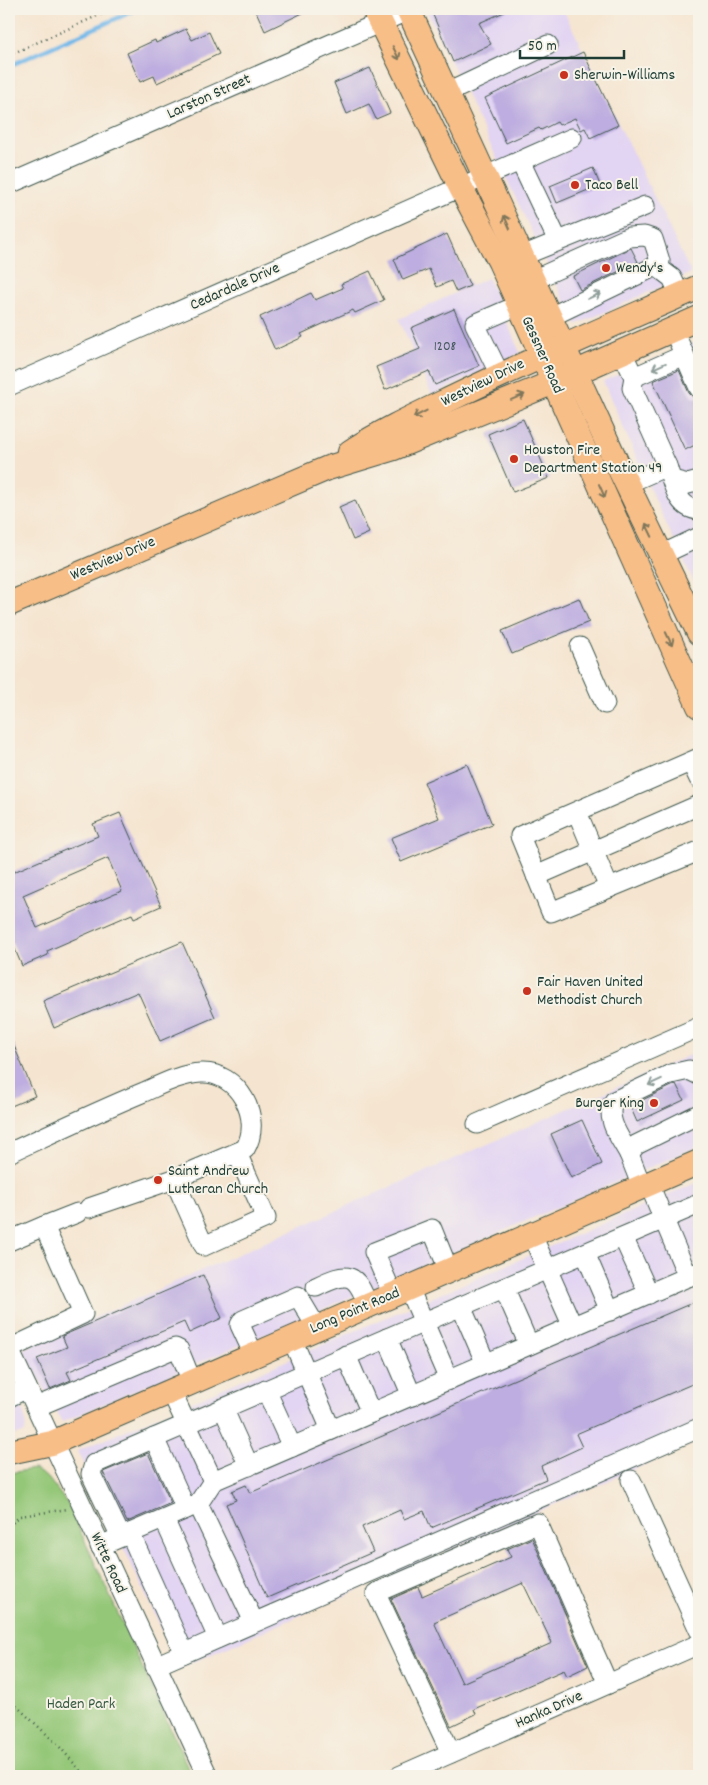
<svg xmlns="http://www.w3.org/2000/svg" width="708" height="1785" font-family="Dekko,sans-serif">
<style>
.built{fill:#e2d4f3}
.green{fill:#94c778;stroke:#5a8256}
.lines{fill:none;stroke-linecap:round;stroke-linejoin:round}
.stream{stroke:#72b8e9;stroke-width:4.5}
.building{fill:#bdade0;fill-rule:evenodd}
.minor-casing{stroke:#3f564b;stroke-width:21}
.major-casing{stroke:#3f564b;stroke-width:26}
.path{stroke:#3f564b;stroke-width:2.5;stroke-dasharray:1 4;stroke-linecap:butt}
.minor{stroke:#fff;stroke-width:19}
.major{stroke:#f7be88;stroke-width:24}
.oneway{stroke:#80775a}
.oneway2{stroke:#8f9e9a}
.poi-dot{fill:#c8321e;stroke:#f7f3e8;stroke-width:2}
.labels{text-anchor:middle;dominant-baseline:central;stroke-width:4;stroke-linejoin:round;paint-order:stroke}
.number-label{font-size:14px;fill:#46595f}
.poi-label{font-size:16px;fill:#1f3d34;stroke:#f7f3e8;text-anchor:start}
.street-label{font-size:16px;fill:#1f3d34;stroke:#f7f3e8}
.park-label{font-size:16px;fill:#365942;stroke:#f7f3e8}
</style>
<rect width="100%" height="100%" fill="#f7f3e8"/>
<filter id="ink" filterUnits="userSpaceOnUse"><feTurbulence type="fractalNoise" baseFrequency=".02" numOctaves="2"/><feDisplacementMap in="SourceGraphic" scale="10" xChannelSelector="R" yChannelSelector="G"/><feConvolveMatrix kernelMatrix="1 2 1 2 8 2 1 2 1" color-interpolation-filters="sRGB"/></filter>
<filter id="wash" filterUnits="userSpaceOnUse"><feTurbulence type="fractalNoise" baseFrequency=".0096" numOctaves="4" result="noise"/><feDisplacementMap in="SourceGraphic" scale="20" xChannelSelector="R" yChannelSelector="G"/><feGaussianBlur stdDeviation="1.12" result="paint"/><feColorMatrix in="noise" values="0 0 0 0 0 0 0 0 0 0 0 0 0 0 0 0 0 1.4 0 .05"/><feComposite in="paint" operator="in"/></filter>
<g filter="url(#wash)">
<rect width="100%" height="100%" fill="#f5e5d0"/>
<!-- built -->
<g class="built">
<polygon points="426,9 563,9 691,273 576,325"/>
<polygon points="488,278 520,353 432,395 399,319"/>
<polygon points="699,341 699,592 656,502 603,381"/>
<polygon points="699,1051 699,1146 62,1422 23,1349"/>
<polygon points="699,1182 699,1441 180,1668 78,1451"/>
<polygon points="9,1366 26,1422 25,1433 9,1436"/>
</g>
<!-- green -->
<polygon class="green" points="34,1469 48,1478 68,1504 192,1776 9,1776 9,1473"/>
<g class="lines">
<!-- stream -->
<polyline class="stream" points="9,66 138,9"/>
</g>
<g id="blocks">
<!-- building -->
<g class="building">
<polygon points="255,9 311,9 265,31"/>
<polygon points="444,9 511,9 479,23 491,44 453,62 433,15"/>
<polygon points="186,29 192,40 209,32 219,54 157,83 154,76 140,82 127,53 155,40 156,43"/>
<polygon points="583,52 618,125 590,138 585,128 581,130 575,118 559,125 557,122 541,130 539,128 506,143 485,98"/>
<polygon points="370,68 390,113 376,119 369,104 347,114 334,83"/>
<polygon points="593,168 600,185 557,203 550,186"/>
<polygon points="447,234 470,286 456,292 451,281 437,287 429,269 403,280 394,259"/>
<polygon points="631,248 638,262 580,290 573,276"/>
<polygon points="370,271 384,300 355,313 353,310 301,334 303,337 275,350 260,317 311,293 315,300 343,288 341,284"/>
<polygon points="454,309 479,366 435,385 429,371 385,390 376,367 420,349 411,328"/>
<polygon points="679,370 689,393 693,397 699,399 699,443 685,450 653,381"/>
<polygon points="523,419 549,478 513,492 488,434"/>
<polygon points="355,500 369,533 353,540 339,507"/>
<polygon points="579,598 589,622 512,654 502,631"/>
<polygon points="467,764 492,824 401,862 391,838 439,818 424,782"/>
<path d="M120,813l41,93 -27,12 -2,-4 -85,37 1,4 -26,11 -13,-31v-61l89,-38 -5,-12zM108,858l14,33 -85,37 -14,-33z"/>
<polygon points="182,942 215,1017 160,1041 138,992 54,1028 43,1001"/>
<polygon points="9,1034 35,1096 9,1107"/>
<polygon points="676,1084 684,1100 637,1122 630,1106"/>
<polygon points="582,1120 602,1164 571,1178 551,1134"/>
<polygon points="203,1275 222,1318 189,1333 184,1322 67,1372 71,1380 50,1389 37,1359 67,1347 62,1336"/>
<polygon points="699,1300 699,1381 576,1434 582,1447 541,1466 546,1479 431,1528 424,1511 404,1519 400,1510 362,1527 373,1552 267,1598 226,1504 236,1500 232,1491 246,1485 250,1493"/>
<polygon points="148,1453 171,1503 127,1522 103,1472"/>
<path d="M532,1538l56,128 -21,10 -3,-6 -90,39 2,5 -25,12 -60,-127 27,-12 4,9 89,-39 -4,-8zM523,1583l29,60 -90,40 -28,-61z"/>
</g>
</g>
</g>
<g filter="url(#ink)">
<use href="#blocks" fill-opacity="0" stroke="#3f564b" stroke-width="1"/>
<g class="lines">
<!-- minor casing -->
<g class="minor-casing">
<g id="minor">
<polyline points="447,93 548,45"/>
<polyline points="520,161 558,241"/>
<polyline points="9,184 409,10"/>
<polyline points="522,256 645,206"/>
<polyline points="656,266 672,278 680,295"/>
<polyline points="533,280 629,237 644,236 653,239 660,261 656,266 550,317"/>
<polyline points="673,329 699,388"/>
<polyline points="622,352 634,377 632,388 667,466 626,484"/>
<polyline points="500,375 475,324 519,305"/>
<polyline points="634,377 684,355"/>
<polyline points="9,386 572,138"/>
<path d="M667,466c6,17 10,43 32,44"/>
<polyline points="672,480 688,484 699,481"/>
<polyline points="661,555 699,537"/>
<polyline points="580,647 605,704"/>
<polyline points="699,758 520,836 551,912 699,851"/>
<polyline points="691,762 699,779"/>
<polyline points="577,812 609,888"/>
<polyline points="536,876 699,805"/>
<polyline points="477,1124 699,1027"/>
<path d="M9,1153c45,-21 89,-42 135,-61 18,-8 37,-18 57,-19 18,-1 34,10 43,26 9,16 10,35 1,50l-71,30 30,67 62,-28 -29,-65"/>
<path d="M629,1154c-8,-15 -25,-36 -15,-53l57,-27 18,-4 10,5"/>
<polyline points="649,1184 688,1277"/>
<polyline points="642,1187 629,1154 636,1145 699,1114"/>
<polyline points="89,1208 174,1179"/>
<polyline points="44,1226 77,1213"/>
<polyline points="532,1235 573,1327"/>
<polyline points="623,1237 649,1294"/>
<polyline points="9,1241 44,1226 83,1314 9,1349"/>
<polyline points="585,1253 610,1311"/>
<path d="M316,1287c32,-16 40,-15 52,19"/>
<polyline points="409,1288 449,1380"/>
<polyline points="504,1288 529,1345"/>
<polyline points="393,1295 374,1252 432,1229 449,1271"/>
<polyline points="461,1306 486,1364"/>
<polyline points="387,1338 412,1396"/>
<polyline points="292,1339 331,1430"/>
<polyline points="9,1349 208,1776"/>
<polyline points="254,1355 240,1325 243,1320 298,1296 317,1328"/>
<polyline points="346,1355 371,1413"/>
<polyline points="266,1390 292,1447"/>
<polyline points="171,1391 213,1481"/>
<polyline points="9,1397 27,1388"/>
<polyline points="36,1407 175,1348 179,1350 192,1382"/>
<polyline points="223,1408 249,1466"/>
<polyline points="154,1438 186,1509"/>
<polyline points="631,1480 699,1630"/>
<polyline points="198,1504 254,1622"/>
<polyline points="164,1519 218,1638"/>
<polyline points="130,1533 184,1653"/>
<polyline points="121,1537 91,1474 94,1464 699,1204"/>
<polyline points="100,1546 198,1504 213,1481 699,1272"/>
<polyline points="155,1666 699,1428"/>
<polyline points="451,1753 376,1593 538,1523 608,1684"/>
<polyline points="399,1776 699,1644"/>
</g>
</g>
<!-- major casing -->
<g class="major-casing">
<g id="major">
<polyline points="374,9 461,188 500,262 699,706"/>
<polyline points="408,9 621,472 699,633"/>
<path d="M350,452c36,-24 78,-42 117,-61 77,-37 155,-70 232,-104"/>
<polyline points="9,604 328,468 394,448 554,382 699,318"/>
<polyline points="9,1452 52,1443 699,1162"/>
</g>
</g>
<!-- path -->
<g class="path">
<polyline points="9,55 113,9"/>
<polyline points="9,1526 20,1516 68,1509"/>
<polyline points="9,1699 58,1745 85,1776"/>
</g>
<!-- minor -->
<use href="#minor" class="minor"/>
<!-- major -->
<use href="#major" class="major"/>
</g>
<!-- one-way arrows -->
<defs><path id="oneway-shaft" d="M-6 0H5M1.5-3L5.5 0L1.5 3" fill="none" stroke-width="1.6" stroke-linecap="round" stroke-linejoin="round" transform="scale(1.25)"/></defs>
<g class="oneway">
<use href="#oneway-shaft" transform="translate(396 53) rotate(64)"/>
<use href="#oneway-shaft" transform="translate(507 222) rotate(-114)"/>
<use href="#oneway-shaft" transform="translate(518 397) rotate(-22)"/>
<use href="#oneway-shaft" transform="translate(420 414) rotate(153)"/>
<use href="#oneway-shaft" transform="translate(602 491) rotate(66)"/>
<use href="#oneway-shaft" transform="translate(649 530) rotate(-116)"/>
<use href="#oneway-shaft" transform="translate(669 639) rotate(65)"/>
</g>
<g class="oneway2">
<use href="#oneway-shaft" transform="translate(594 296) rotate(-25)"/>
<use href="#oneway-shaft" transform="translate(659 366) rotate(156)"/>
<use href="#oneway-shaft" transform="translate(655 1082) rotate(155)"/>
</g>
</g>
<!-- markers -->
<g class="poi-dot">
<circle cx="564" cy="75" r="5"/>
<circle cx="575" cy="185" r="5"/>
<circle cx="606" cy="268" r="5"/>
<circle cx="514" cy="459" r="5"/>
<circle cx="527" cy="991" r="5"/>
<circle cx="654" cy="1103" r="5"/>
<circle cx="158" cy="1180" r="5"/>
</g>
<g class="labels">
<!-- number labels -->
<g class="number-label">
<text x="445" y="347">1208</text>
</g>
<!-- poi labels -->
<g class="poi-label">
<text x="574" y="75">Sherwin-Williams</text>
<text x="585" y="185">Taco Bell</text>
<text x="616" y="268">Wendy's</text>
<text x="524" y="450">Houston Fire<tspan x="524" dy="18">Department Station 49</tspan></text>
<text x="537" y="982">Fair Haven United<tspan x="537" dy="18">Methodist Church</tspan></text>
<text x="644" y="1103" text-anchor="end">Burger King</text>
<text x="168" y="1171">Saint Andrew<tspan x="168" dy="18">Lutheran Church</tspan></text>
</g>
<!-- street labels -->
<g class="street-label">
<text transform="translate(209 97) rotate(-24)">Larston Street</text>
<text transform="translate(235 287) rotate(-24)">Cedardale Drive</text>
<text transform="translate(542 355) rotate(66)">Gessner Road</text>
<text transform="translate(483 383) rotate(-26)">Westview Drive</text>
<text transform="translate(113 559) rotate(-23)">Westview Drive</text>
<text transform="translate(355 1311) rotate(-23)">Long Point Road</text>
<text transform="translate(108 1563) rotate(65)">Witte Road</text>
<text transform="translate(549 1710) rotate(-24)">Hanka Drive</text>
</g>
<!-- park labels -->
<g class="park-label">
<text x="81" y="1704">Haden Park</text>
</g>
</g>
<!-- margin -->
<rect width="708" height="1785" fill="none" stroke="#f7f3e8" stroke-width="30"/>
<!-- scale -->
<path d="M520 50v8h104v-8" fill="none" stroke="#1f3d34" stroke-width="2.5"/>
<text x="528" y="50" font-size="15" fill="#1f3d34" stroke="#f7f3e8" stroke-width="4" paint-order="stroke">50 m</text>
</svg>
